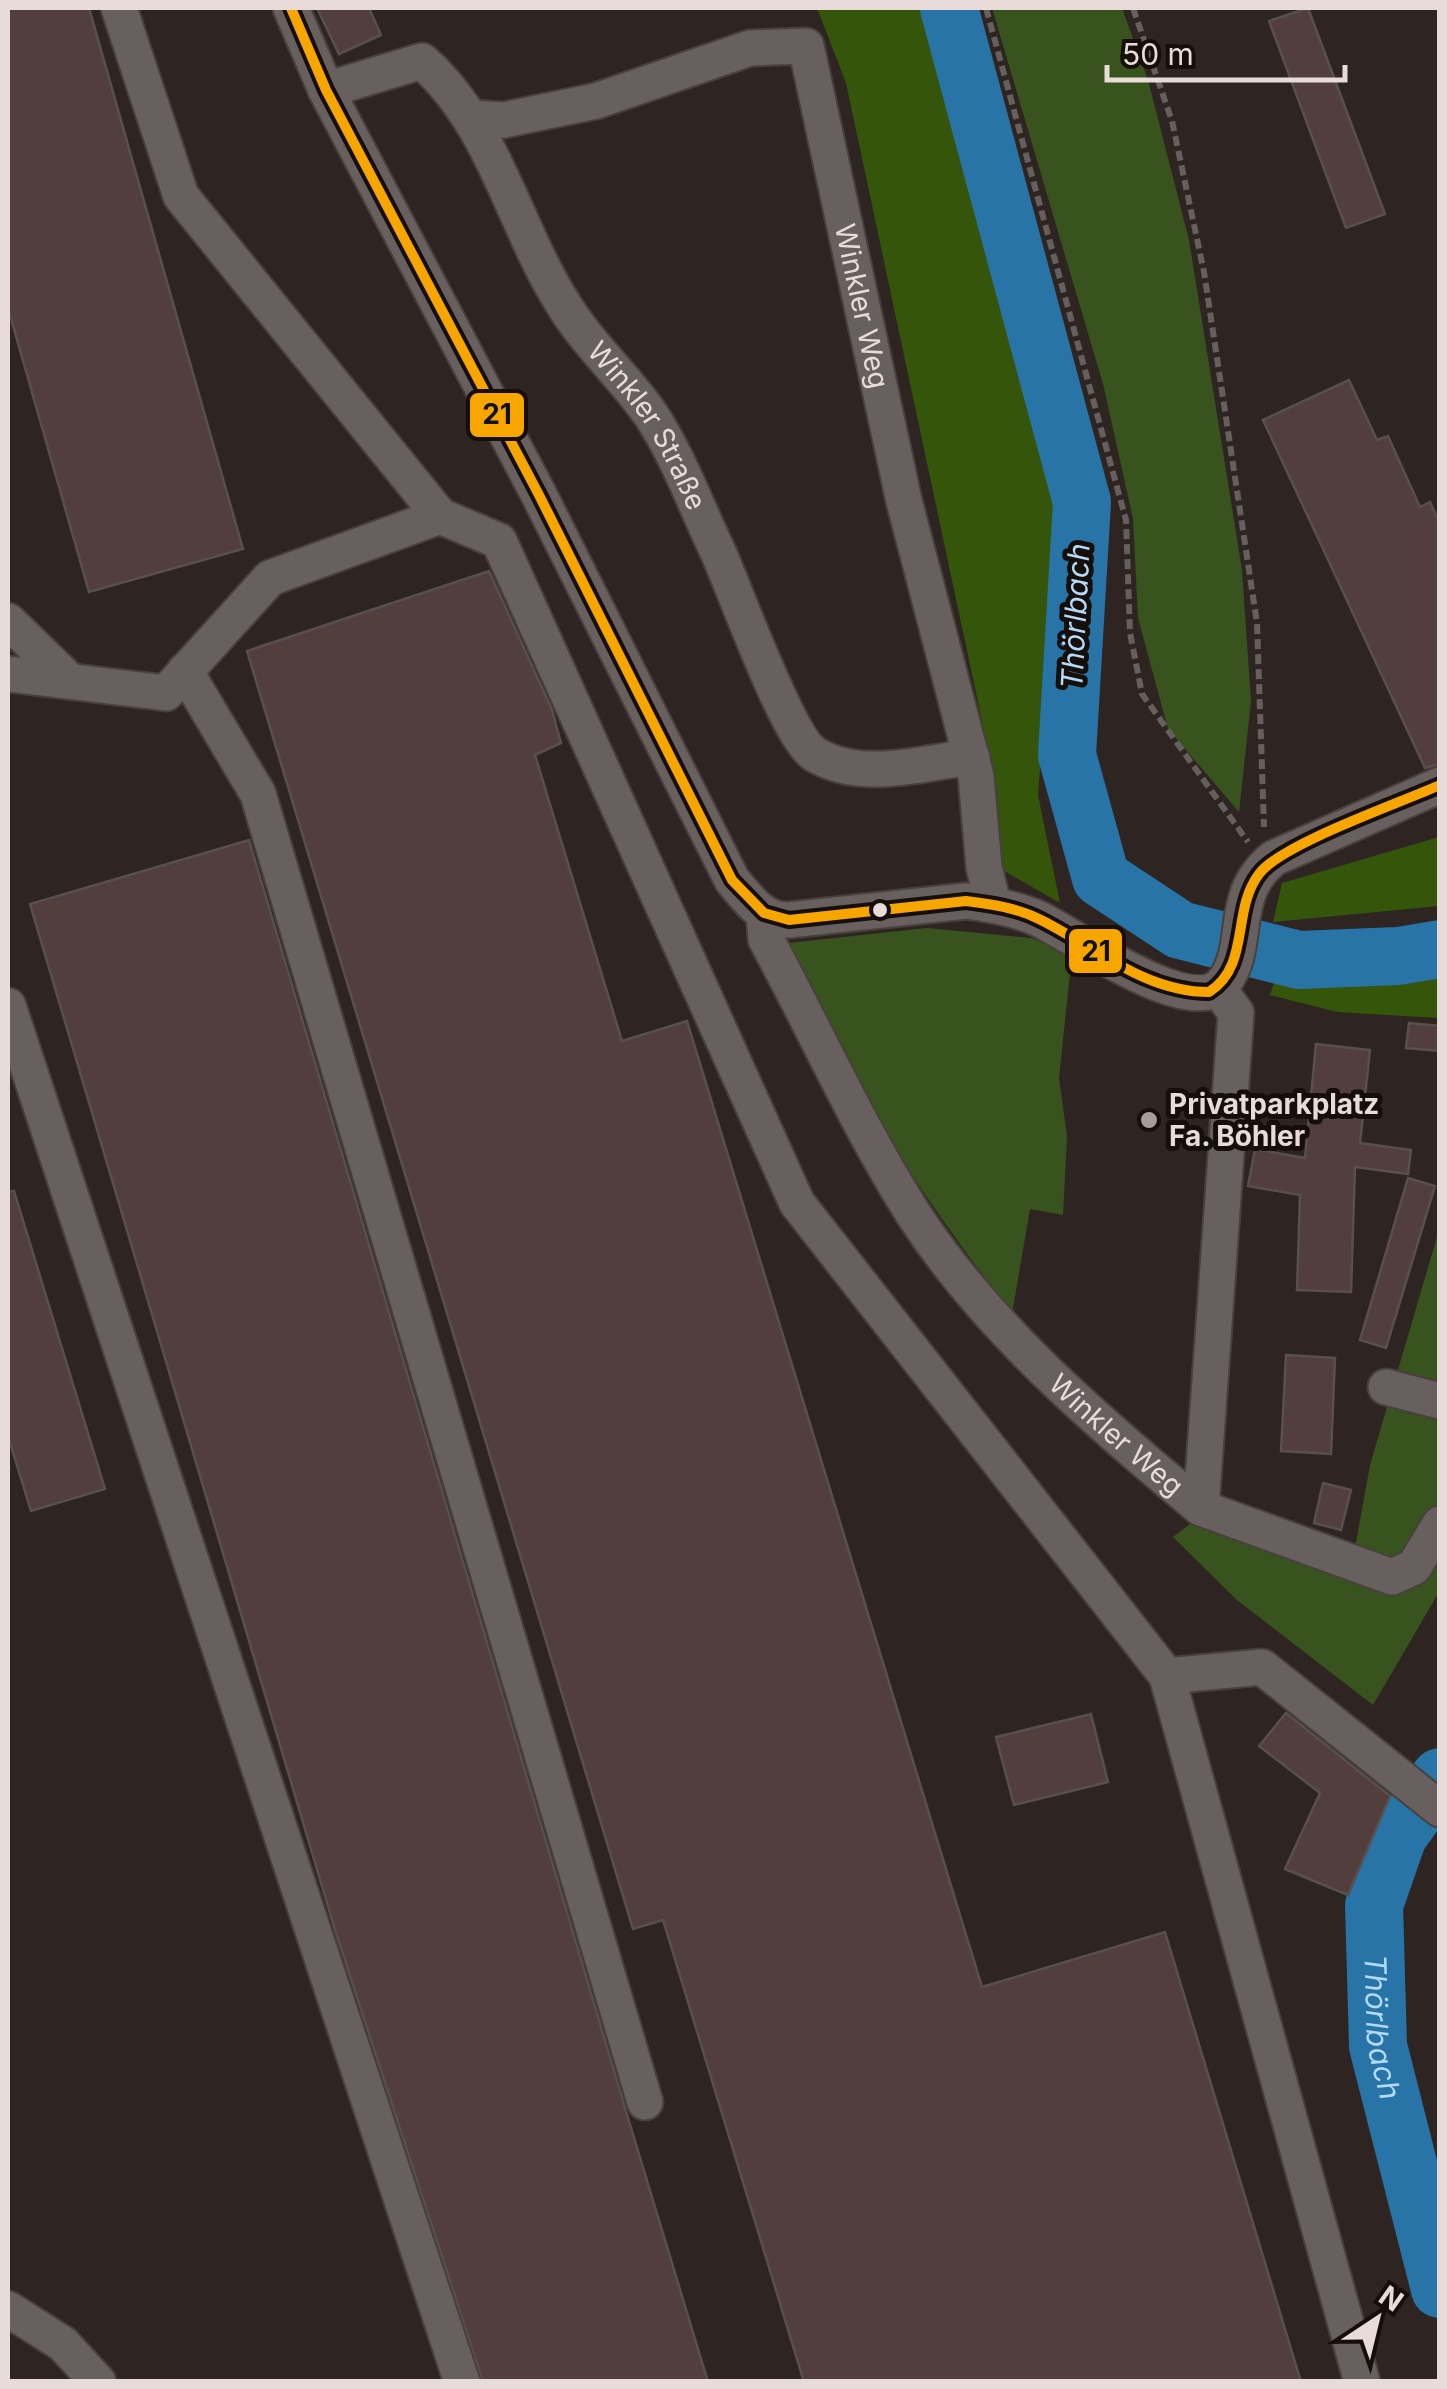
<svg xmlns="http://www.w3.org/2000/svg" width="1447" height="2389" font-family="Inter,sans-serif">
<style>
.green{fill:#38531d}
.forest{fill:#35550b}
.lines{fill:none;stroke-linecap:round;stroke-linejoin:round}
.river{stroke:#2874a7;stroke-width:58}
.building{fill:#523e3c;stroke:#58504e;stroke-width:2.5}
.minor-casing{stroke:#48403d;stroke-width:39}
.path{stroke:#655f5d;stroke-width:6;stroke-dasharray:10 5;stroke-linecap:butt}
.minor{stroke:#67605e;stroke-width:35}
.bus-1-casing{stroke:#150e0b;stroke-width:18}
.bus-1{stroke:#f7a600;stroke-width:10}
.bus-dot{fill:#e7dcd8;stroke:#150e0b;stroke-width:4}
.poi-dot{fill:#a69c98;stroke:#150e0b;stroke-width:4}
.labels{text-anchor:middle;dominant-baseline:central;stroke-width:10;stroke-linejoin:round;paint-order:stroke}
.street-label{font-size:28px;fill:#e7dcd8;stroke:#150e0b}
.poi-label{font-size:28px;font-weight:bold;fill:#e7dcd8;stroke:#150e0b;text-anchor:start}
.water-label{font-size:30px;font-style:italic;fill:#b3daf8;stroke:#150e0b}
.line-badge{stroke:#150e0b;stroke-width:4}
.pale-badge-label{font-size:28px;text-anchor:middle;font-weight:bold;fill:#111}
</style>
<rect width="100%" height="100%" fill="#2e2522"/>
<!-- green -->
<g class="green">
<polygon points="992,8 1122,8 1148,80 1189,240 1242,570 1251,701 1239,812 1168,729 1138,618 1133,519 1103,384"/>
<path d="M927,928l104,10 41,16 -13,124 8,58 -4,79 -33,-6 -18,105c-88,-116 -171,-235 -224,-371z"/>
<polygon points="1439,1230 1439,1592 1373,1705 1237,1600 1173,1537 1195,1520 1353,1559 1370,1465"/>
</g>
<!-- forest -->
<g class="forest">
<polygon points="817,8 936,8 950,54 1056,469 1063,640 1043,732 1038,795 1060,903 999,868 995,782 846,83"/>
<polygon points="1439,837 1439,906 1273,922 1282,883"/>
<polygon points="1439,977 1439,1018 1337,1012 1270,995 1274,983"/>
</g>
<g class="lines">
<!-- river -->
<g class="river">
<polyline points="949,8 1082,502 1067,755 1101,878 1180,930 1299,960 1398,956 1440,949"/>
<path id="s1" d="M1440,1777l-42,59 -24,69 4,141 62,243"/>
</g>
</g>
<!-- building -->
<g class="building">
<polygon points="8,8 89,8 243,549 89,592 8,308"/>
<polygon points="317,8 369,8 381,35 339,54"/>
<polygon points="1308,8 1385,214 1346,228 1269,21"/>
<polygon points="1349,380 1377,440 1388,436 1420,507 1430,502 1440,524 1440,764 1425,768 1263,420"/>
<polygon points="489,571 552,710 561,743 535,755 622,1041 687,1021 982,1987 1165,1932 1301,2382 804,2382 663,1920 633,1929 247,651"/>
<polygon points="249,840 625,2108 708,2382 483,2382 335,1930 30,904"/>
<polygon points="1409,1023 1440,1026 1440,1051 1406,1048"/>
<polygon points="1316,1044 1370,1050 1360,1143 1411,1150 1408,1174 1355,1167 1351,1292 1297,1290 1300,1195 1248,1186 1255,1149 1305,1158"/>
<polygon points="1408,1178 1435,1186 1386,1348 1360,1340"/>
<polygon points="14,1191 105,1489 31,1511 8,1436 8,1192"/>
<polygon points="1286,1355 1335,1358 1331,1454 1281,1451"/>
<polygon points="1323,1483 1351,1490 1341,1530 1314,1523"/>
<polygon points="1286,1713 1390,1796 1348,1895 1285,1869 1320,1793 1259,1746"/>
<polygon points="1091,1714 1108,1782 1014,1805 996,1737"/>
</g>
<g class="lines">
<!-- minor casing -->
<g class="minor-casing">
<g id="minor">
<polyline points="119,8 181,196 440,516"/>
<path d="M291,8l35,82 213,405 193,385c16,19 31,41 57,40l177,-19c24,3 51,8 73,18 36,17 154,104 185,63 28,-37 3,-87 50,-124l166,-73"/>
<path id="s2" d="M326,90l96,-29c72,63 91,163 140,241 25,42 62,74 89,113 27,41 46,93 67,137 17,37 70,188 98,203 46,27 105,8 156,2"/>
<path id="s3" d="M471,118l33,2 92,-19 154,-53 56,-2 98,455 72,275 8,91 9,37"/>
<polyline points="8,621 70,681"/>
<polyline points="185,671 258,794 645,2102"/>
<polyline points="8,674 166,693 270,578 440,516 499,541 797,1203 1167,1676 1362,2382"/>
<path id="s4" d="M764,914l2,25c49,91 93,189 148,276 74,114 184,207 287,293l35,-495 -18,-25"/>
<polyline points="8,1006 462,2382"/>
<polyline points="1386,1387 1440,1401"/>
<polyline points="1201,1508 1392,1577 1414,1567 1440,1524"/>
<polyline points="1167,1676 1262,1667 1440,1809"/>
<polyline points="8,2309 63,2344 98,2382"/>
</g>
</g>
<!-- path -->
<g class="path">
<polyline points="986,8 1126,520 1130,633 1142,694 1248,842"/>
<polyline points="1133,8 1172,121 1204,272 1257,623 1264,827"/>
</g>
<!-- minor -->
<use href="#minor" class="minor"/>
<!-- bus-1 casing -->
<g class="bus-1-casing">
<path id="bus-1" d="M291,8l35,82 213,405 193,385 32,33 25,7 177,-19c25,3 52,7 75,19 54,27 104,72 168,72 42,-27 22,-81 50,-118 22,-30 141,-71 181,-89"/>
</g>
<!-- bus-1 -->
<use href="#bus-1" class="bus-1"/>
</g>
<!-- markers -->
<circle class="bus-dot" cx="880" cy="910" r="9"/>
<circle class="poi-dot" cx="1149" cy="1120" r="10"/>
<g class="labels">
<!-- street labels -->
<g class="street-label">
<text stroke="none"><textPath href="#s3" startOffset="612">Winkler Weg</textPath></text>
<text stroke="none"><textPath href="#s2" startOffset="532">Winkler Straße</textPath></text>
<text stroke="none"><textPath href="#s4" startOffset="638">Winkler Weg</textPath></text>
</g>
<!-- poi labels -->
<g class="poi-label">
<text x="1169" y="1104">Privatparkplatz<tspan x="1169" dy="32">Fa. Böhler</tspan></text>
</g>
<!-- water labels -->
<g class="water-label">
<text transform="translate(1075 616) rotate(-87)">Thörlbach</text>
<text stroke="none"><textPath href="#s1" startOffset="268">Thörlbach</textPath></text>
</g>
</g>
<g class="line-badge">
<rect x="468" y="391" width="58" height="48" rx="10" fill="#f7a600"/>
<rect x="1067" y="927" width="57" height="48" rx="10" fill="#f7a600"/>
</g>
<g class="pale-badge-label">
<text x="497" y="424">21</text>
<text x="1096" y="961">21</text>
</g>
<!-- border -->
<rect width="1447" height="2389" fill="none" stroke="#e7dcd8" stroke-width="20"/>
<!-- north arrow -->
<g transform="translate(1377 2319) rotate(35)" stroke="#150e0b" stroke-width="8" paint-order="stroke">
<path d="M0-8L18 38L0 25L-18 38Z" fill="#e7dcd8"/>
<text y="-15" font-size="28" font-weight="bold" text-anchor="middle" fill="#e7dcd8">N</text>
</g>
<!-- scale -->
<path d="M1107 65v15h238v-15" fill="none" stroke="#e7dcd8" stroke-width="5"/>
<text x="1122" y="65" font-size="30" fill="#e7dcd8" stroke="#150e0b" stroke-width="8" paint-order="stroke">50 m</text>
</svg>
